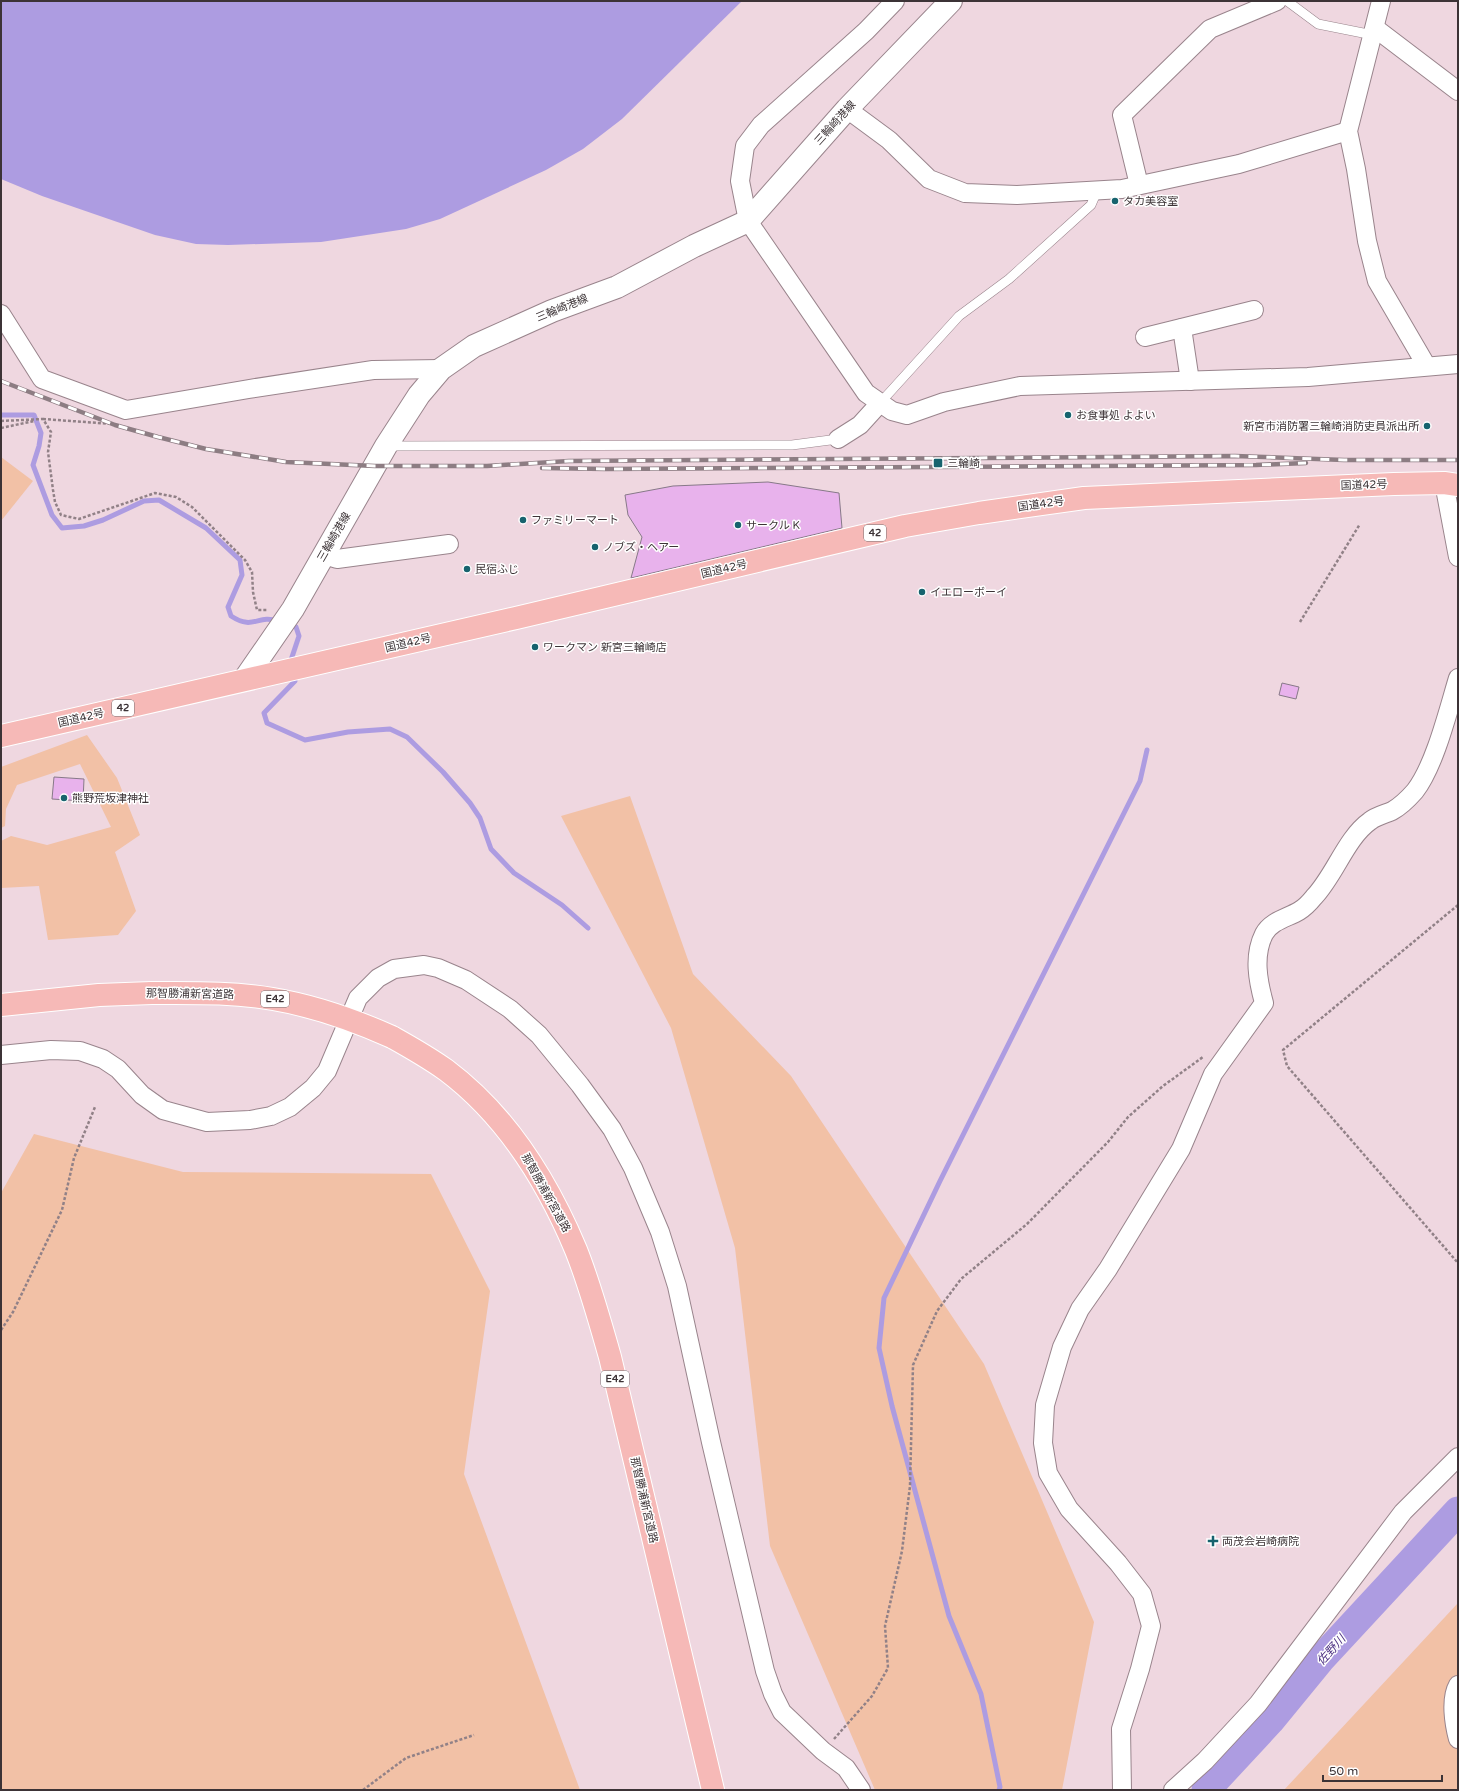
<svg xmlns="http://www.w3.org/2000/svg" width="1459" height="1791" font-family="'Varela Round','Noto Sans JP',sans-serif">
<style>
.green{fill:#f2c1a6}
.water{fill:#ad9ce1}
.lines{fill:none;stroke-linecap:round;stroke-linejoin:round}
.stream{stroke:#ad9ce1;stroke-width:5}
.river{stroke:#ad9ce1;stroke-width:29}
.building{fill:#e8b2ec;stroke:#877988}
.lane-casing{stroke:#99848c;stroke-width:10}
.street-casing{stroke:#99848c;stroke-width:20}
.secondary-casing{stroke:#99848c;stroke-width:24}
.highway-casing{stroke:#fff;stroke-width:24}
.path{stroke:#918187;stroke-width:2.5;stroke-dasharray:3 2;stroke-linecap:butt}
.lane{stroke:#fff;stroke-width:9}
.street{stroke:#fff;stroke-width:18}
.secondary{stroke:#fff;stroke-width:22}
.highway{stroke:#f6b9b7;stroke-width:22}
.rail-casing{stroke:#8d7d83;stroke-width:4.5}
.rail{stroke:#fff;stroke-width:3;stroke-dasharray:9;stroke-linecap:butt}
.highway-bridge-casing{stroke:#fff;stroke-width:24;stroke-linecap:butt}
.highway-bridge{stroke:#f6b9b7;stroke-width:22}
.poi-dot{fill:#17636e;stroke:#fff;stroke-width:1.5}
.labels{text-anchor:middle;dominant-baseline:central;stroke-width:3;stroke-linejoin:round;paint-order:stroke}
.shield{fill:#fff;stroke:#767072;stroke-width:1}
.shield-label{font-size:10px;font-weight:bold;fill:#3c3336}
.street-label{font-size:11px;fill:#3c3336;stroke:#fff}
.poi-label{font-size:11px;fill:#3c3336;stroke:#fff;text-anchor:start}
.water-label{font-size:12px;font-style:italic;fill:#4e3383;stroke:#fff}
</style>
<rect width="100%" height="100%" fill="#efd7e0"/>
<!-- green -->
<g class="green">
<polygon points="1,457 33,481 1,521"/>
<polygon points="87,735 117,778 140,835 115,852 136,911 118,935 48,940 39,886 1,888 1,841 11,836 47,845 111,827 80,764 17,785 6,809 5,826 1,828 1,767"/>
<polygon points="630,796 693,974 791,1076 984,1364 1094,1622 1062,1790 875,1790 770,1546 735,1248 671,1028 561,816"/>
<polygon points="34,1134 183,1172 431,1174 490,1291 464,1474 580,1790 1,1790 1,1193"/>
<polygon points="1458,1603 1458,1790 1284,1790"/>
</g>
<!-- water -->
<polygon class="water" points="1,1 742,1 622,119 583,149 546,170 440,219 406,229 321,242 228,245 196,244 155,235 42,196 1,179"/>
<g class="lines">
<!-- stream -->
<g class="stream">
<path d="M1,415h33l7,18 -2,13 -6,19 19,50 10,13 22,-2 19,-6 41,-19 15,-1 47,28 34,32 2,15 -14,32 3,9c23,15 26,-2 47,5"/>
<polyline points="289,625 296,627 299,636 291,660 292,664"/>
<polyline points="294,674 295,681 264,713 267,723 305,740 348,732 390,729 407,737 443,772 470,803 480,818 491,849 514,873 562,905 588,928"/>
<polyline points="999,1790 1000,1787 981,1694 949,1616 892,1406 879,1348 884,1298 940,1181 1140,781 1147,750"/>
</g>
<!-- river -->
<polyline class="river" points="1206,1790 1270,1721 1320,1660 1458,1511"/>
</g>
<!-- building -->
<g class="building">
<polygon points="768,482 839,493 842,528 631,578 642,537 628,515 625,495 673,486"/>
<polygon points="1282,683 1299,687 1296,699 1279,695"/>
<polygon points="54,777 84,779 83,801 52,799"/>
</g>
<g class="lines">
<!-- lane casing -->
<g class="lane-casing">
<g id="lane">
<polyline points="1287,1 1318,24 1373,35"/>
<polyline points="880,403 959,316 1009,279 1091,205 1097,191"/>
<polyline points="388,446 792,445 838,439"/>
</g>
</g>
<!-- street casing -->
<g class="street-casing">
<g id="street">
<polyline points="895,1 866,31 761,125 745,146 740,181 748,221 866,393 892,411 907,415 944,402 1020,386 1308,377 1458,364"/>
<polyline points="1381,1 1348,131 1356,169 1367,241 1377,281 1426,365"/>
<polyline points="1375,28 1458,91"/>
<polyline points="847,109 889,140 929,179 965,193 1017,195 1122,189 1239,164 1348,131"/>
<polyline points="1139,185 1122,115 1210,29 1277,1"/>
<polyline points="1,314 42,379 126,410 249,389 373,370 441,369"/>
<polyline points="1182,328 1190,381"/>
<polyline points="1145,337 1254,310"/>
<polyline points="838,439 860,425 880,403"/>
<polyline points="1444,483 1458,557"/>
<polyline points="324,555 337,559 449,544"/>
<polyline points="1,1055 51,1050 80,1051 103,1059 118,1069 142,1095 163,1110 207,1122 250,1120 271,1116 290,1107 313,1088 327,1071 358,998 378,978 394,969 424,965 438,968 466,980 510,1009 539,1035 580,1085 612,1129 633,1168 660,1232 677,1286 711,1442 765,1671 773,1694 782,1712 823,1751 846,1768 861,1790"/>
<path d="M1458,1685c-8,14 -4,39 0,54"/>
<path d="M1122,1790l-1,-61 19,-60 11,-43 -9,-32 -24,-31 -49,-54 -21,-36 -5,-30 2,-38 17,-58 18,-38 28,-40 73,-120 32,-75 51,-71c-6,-22 -11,-47 0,-69 7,-13 23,-16 35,-23 5,-3 11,-9 15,-14 21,-22 32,-59 56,-76 6,-5 15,-7 22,-10 9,-5 16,-12 23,-20 20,-26 33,-80 43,-113"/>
<polyline points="1173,1790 1205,1761 1258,1704 1403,1512 1458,1457"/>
</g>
</g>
<!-- secondary casing -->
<g class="secondary-casing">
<polyline id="secondary" points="244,680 293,609 386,446 419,395 441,369 474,346 552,311 617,287 694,246 748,221 847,109 951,1"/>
</g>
<!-- highway casing -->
<g class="highway-casing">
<g id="highway">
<polyline points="1,736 516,618 905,526 979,513 1084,498 1394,484 1444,483 1458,485"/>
<polyline points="1,1005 99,995 152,993"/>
<path d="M392,1037c18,10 37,21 54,33 60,45 102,113 130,180 14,35 24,72 34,107l103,433"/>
</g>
</g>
<!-- path -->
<g class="path">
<polyline points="43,419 113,424"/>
<polyline points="1,421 43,419 51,432 48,452 53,490 55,502 61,515 79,519 155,493 176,497 192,507 245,560 252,572 253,592 257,610 268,610"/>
<polyline points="1,428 34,421"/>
<polyline points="1300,622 1360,524"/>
<polyline points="1458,905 1283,1050 1287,1066 1458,1263"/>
<polyline points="1,1330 13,1312 62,1210 74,1158 95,1107"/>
<polyline points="834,1739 872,1696 888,1668 885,1626 902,1551 910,1486 913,1365 937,1311 961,1279 1027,1224 1108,1142 1128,1117 1163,1086 1203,1057"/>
<polyline points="363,1790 406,1758 474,1735"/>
</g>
<!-- lane -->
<use href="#lane" class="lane"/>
<!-- street -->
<use href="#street" class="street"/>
<!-- secondary -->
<use href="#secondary" class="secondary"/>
<!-- highway -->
<use href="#highway" class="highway"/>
<!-- rail casing -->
<g class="rail-casing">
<g id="rail">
<polyline points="1,381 115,425 158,437 206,449 286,462 375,466 487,466 569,461 1235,456 1344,460 1458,460"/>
<polyline points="542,468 606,469 1256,465 1306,463"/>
</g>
</g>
<!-- rail -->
<use href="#rail" class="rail"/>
<!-- highway-bridge casing -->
<g class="highway-bridge-casing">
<path id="highway-bridge" d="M152,993c41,0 81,-1 121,6 42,7 81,21 119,38"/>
</g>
<!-- highway-bridge -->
<use href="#highway-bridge" class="highway-bridge"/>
</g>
<!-- markers -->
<g class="poi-dot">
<circle cx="1115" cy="201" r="4"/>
<circle cx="1068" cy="415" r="4"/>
<circle cx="1427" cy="426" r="4"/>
<rect x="933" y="458" width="10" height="10" rx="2"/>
<circle cx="523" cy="520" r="4"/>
<circle cx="738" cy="525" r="4"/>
<circle cx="595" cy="547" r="4"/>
<circle cx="467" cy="569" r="4"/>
<circle cx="922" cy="592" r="4"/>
<circle cx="535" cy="647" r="4"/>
<circle cx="64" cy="798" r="4"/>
<path d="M1211 1535h4v4h4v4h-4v4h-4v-4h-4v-4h4z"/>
</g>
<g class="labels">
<!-- shield labels -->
<g class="shield">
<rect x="864" y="525" width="22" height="16" rx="3"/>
<rect x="112" y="700" width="22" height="16" rx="3"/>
<rect x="261" y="991" width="28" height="16" rx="3"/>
<rect x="601" y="1371" width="28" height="16" rx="3"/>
</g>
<g class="shield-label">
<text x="875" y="533">42</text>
<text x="123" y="708">42</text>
<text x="275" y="999">E42</text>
<text x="615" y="1379">E42</text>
</g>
<!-- street labels -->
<g class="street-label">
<text transform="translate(835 123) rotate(-48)">三輪崎港線</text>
<text transform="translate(562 308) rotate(-22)">三輪崎港線</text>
<text transform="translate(1364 485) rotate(-2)">国道42号</text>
<text transform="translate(1041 504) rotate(-8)">国道42号</text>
<text transform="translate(334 537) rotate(-60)">三輪崎港線</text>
<text transform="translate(724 569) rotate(-13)">国道42号</text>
<text transform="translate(408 643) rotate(-13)">国道42号</text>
<text transform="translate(81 718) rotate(-13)">国道42号</text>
<text transform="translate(190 994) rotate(1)">那智勝浦新宮道路</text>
<text transform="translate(546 1193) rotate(61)">那智勝浦新宮道路</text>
<text transform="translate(644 1500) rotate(77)">那智勝浦新宮道路</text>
</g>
<!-- poi labels -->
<g class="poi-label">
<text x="1123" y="201">タカ美容室</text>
<text x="1076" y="415">お食事処 よよい</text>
<text x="1419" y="426" text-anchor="end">新宮市消防署三輪崎消防吏員派出所</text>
<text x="947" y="463">三輪崎</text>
<text x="531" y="520">ファミリーマート</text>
<text x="746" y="525">サークル K</text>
<text x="603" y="547">ノブズ・ヘアー</text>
<text x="475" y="569">民宿ふじ</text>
<text x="930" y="592">イエローボーイ</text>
<text x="543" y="647">ワークマン 新宮三輪崎店</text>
<text x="72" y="798">熊野荒坂津神社</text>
<text x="1222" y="1541">両茂会岩崎病院</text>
</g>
<!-- water labels -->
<g class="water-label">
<text transform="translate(1331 1650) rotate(-48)">佐野川</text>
</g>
</g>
<!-- border -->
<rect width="1459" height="1791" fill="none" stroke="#3c3336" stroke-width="4"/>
<!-- scale -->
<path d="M1323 1775v6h119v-6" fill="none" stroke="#3c3336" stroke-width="2"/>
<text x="1329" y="1775" font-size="12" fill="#3c3336" stroke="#ffffff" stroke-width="3" paint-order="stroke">50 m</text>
</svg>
